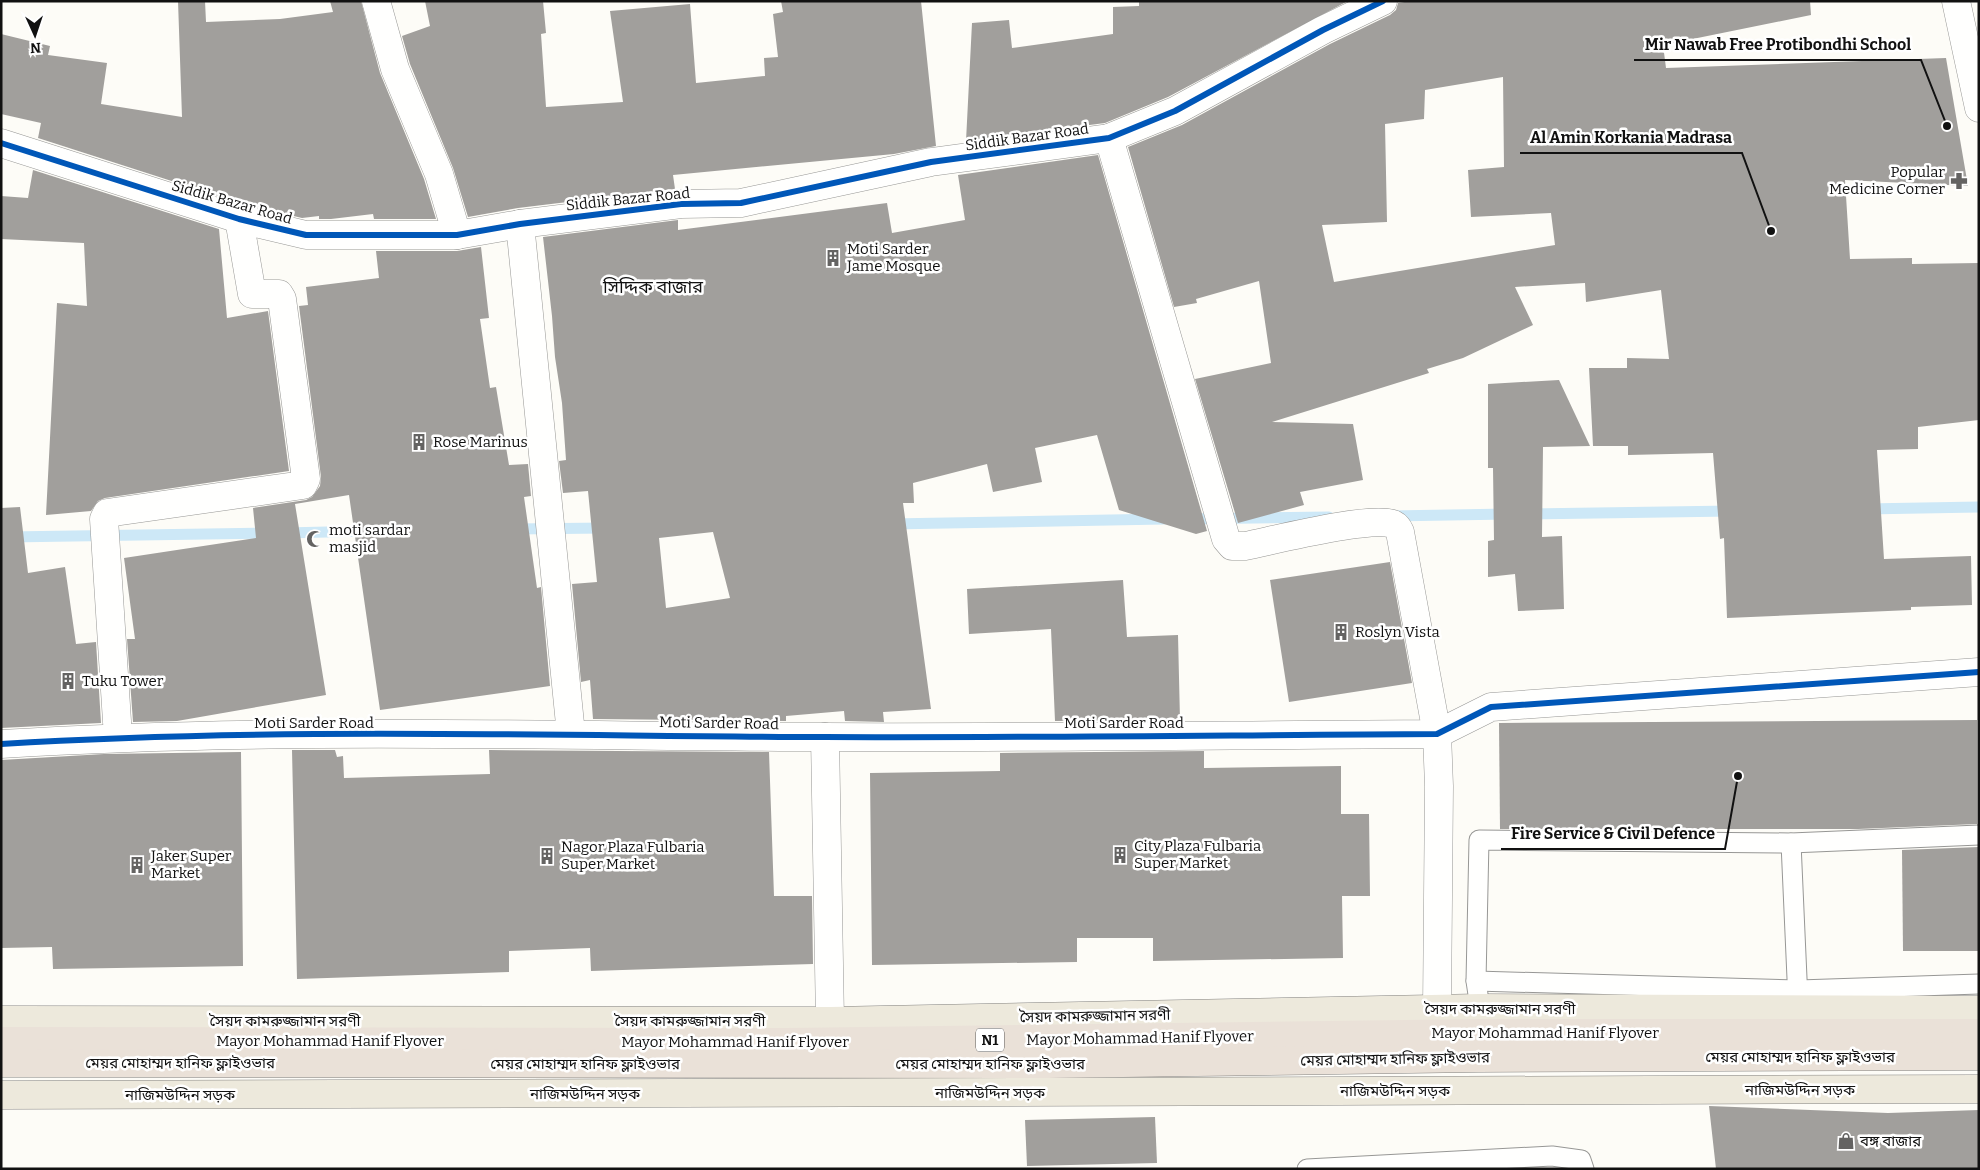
<svg xmlns="http://www.w3.org/2000/svg" width="1980" height="1170" font-family="Bitter,'Noto Sans Bengali',serif">
<style>
.lines{fill:none;stroke-linecap:round;stroke-linejoin:round}
.stream{stroke:#cde8f7;stroke-width:11}
.building{fill:#a19f9c;fill-rule:evenodd}
.service-casing{stroke:#979795;stroke-width:21}
.minor-casing{stroke:#979795;stroke-width:29}
.tertiary-casing{stroke:#979795;stroke-width:29}
.primary-casing{stroke:#858482;stroke-width:29}
.motorway-casing{stroke:#858482;stroke-width:29}
.service{stroke:#fffffe;stroke-width:19}
.minor{stroke:#fffffe;stroke-width:28}
.tertiary{stroke:#fffffe;stroke-width:28}
.primary{stroke:#ede9dc;stroke-width:28}
.motorway{stroke:#eae1d8;stroke-width:28}
.cycleway-casing{stroke:#fff;stroke-width:9}
.cycleway{stroke:#0057b8;stroke-width:6}
.labels{text-anchor:middle;dominant-baseline:central;stroke-width:5;stroke-linejoin:round;paint-order:stroke}
.shield{fill:#fff;stroke:#585858;stroke-width:1}
.shield-label{font-size:14px;font-weight:bold;fill:#111}
.street-label{font-size:15px;fill:#111;stroke:#fff}
.poi-label{font-size:15px;fill:#111;stroke:#fff;text-anchor:start}
.quarter-label{font-size:18px;fill:#111;stroke:#fff}
.leader{fill:none;stroke:#111;stroke-width:2}
.callout-dot{fill:#111;stroke:#fff;stroke-width:2}
.callout-label{font-size:16px;text-anchor:middle;font-weight:bold;fill:#111;stroke:#fff;stroke-width:5;stroke-linejoin:round;paint-order:stroke}
</style>
<rect width="100%" height="100%" fill="#fdfcf7"/>
<g class="lines">
<!-- stream -->
<g class="stream">
<polyline points="1865,509 1979,507"/>
<polyline points="1528,514 1732,511"/>
<polyline points="1390,516 1509,514"/>
<polyline points="1188,519 1329,517"/>
<polyline points="890,524 1164,519"/>
<polyline points="513,529 607,528"/>
<polyline points="285,533 369,531"/>
<polyline points="8,537 269,533"/>
</g>
</g>
<!-- building -->
<g class="building">
<polygon points="178,1 205,1 206,22 280,19 333,12 330,1 361,1 380,73 424,179 436,219 374,219 373,214 331,219 319,219 319,216 302,218 243,204 38,138 41,123 1,114 1,34 50,46 48,55 107,63 101,104 182,117"/>
<polygon points="425,1 543,1 546,33 541,34 546,107 623,102 610,11 690,4 696,83 765,76 764,58 778,57 773,14 783,12 781,1 921,1 936,146 894,154 673,175 675,189 518,208 468,217 453,168 410,64 402,36 430,26"/>
<polygon points="1139,1 1346,2 1168,97 1105,123 966,141 972,23 1009,20 1012,48 1113,34 1113,7 1139,6"/>
<path d="M1411,1h399l1,14 -148,30 3,23 280,-10 22,128 -123,-6 5,79 62,-1v6l67,-1v157l-61,7v22l-41,1 7,109 87,-3 1,49 -61,2v3l-184,8 -3,-80 -4,1 -7,-86 -85,2v-9h-35l-4,-78h38v-10l42,1 -8,-69 -75,12 -1,-19 -70,4 18,38 -70,33 -36,11 2,4 -157,49 81,2 10,56 -63,12 4,13 -66,18 -43,-144 76,-16 -12,-82 -63,18 1,4 -23,4 -46,-160 54,-22 148,-81 60,-29 6,-5 2,-7zM1503,77l1,90 -36,3 3,47 80,-4 4,32 -221,37 -12,-57 65,-3 -2,-98 39,-5 1,-29z"/>
<path d="M1098,155l109,376 -11,3 -77,-24 -22,-75 -62,13 7,34 -49,10 -6,-28 -74,19 1,20h-11l28,206 -48,3 1,10 -39,-1 -1,-10 -58,5v5l-193,-2 -3,-39 -9,2 -9,-98 25,-2 -9,-91 -25,2 -4,-32 7,-1 -4,-57 -7,-46 -3,-41 -9,-79 135,-17v10l209,-27 5,30 73,-13 -7,-45zM713,532l17,66 -64,10 -7,-70z"/>
<polygon points="33,170 219,229 227,318 268,311 289,471 105,498 98,501 91,511 46,515 57,303 87,306 84,243 1,239 1,196 28,198"/>
<polygon points="481,247 489,318 480,319 490,388 496,387 509,465 528,464 531,496 524,497 537,588 541,587 550,686 380,710 349,495 295,504 326,695 177,721 133,722 127,639 135,639 124,558 256,538 253,508 306,500 312,497 320,486 321,477 299,306 308,305 306,287 379,278 376,251 457,251"/>
<polygon points="1559,380 1590,446 1543,447 1542,537 1562,536 1564,609 1518,611 1515,574 1488,577 1488,541 1494,540 1493,468 1488,468 1488,384"/>
<polygon points="20,507 28,573 65,567 76,644 96,642 101,723 1,728 1,508"/>
<polygon points="1390,562 1412,683 1289,702 1270,580"/>
<polygon points="1123,580 1127,637 1178,635 1180,720 1055,721 1051,629 969,634 967,589"/>
<polygon points="1977,720 1977,824 1858,829 1500,829 1499,723"/>
<polygon points="292,750 335,750 337,757 343,756 344,778 490,774 489,750 769,752 774,896 812,896 813,964 591,971 590,948 509,951 509,972 297,979"/>
<polygon points="1204,751 1204,768 1341,766 1341,814 1369,814 1370,896 1342,896 1343,958 1153,961 1153,938 1077,938 1077,962 872,965 870,773 1000,771 1000,753"/>
<polygon points="241,752 243,966 53,969 52,947 1,948 1,760 104,754"/>
<polygon points="1979,847 1979,951 1903,951 1902,850"/>
<polygon points="1709,1106 1888,1113 1979,1110 1979,1169 1716,1169"/>
<polygon points="1155,1117 1157,1163 1027,1166 1025,1120"/>
</g>
<g class="lines">
<!-- service casing -->
<g class="service-casing">
<g id="service">
<polyline points="1791,843 1798,1001"/>
<polyline points="1476,981 1799,990 1979,984"/>
<polyline points="1480,1008 1476,981 1479,840 1791,843 1979,835"/>
<polyline points="1307,1169 1552,1156 1581,1160 1584,1169"/>
</g>
</g>
<!-- minor casing -->
<g class="minor-casing">
<g id="minor">
<polyline points="376,1 395,69 439,174 457,235"/>
<path d="M1109,138l117,401 6,7h13c30,-6 123,-30 148,-22 4,2 5,4 7,8l37,202 2,52 -2,223"/>
<polyline points="1,143 239,219 306,235 457,235 520,224 681,204 741,203 931,162 1109,138 1175,111 1323,30 1383,1"/>
<polyline points="520,224 571,734"/>
<polyline points="118,737 104,519 107,513 303,485 306,479 282,299 279,294 252,294 239,219"/>
<polyline points="825,737 830,1021"/>
<path d="M1,744c274,-17 549,-8 823,-7 204,1 408,-2 613,-3l54,-27 488,-35"/>
</g>
</g>
<!-- tertiary casing -->
<g class="tertiary-casing">
<polyline id="tertiary" points="1956,1 1979,108"/>
</g>
<!-- primary casing -->
<g class="primary-casing">
<g id="primary">
<polyline points="1,1020 830,1021 1480,1008 1979,1010"/>
<polyline points="1,1095 1979,1089"/>
</g>
</g>
<!-- motorway casing -->
<g class="motorway-casing">
<g id="motorway">
<polyline points="1,1041 787,1042 1483,1033 1979,1033"/>
<polyline points="1,1063 1049,1064 1478,1058 1979,1056"/>
</g>
</g>
<!-- service -->
<use href="#service" class="service"/>
<!-- minor -->
<use href="#minor" class="minor"/>
<!-- tertiary -->
<use href="#tertiary" class="tertiary"/>
<!-- primary -->
<use href="#primary" class="primary"/>
<!-- motorway -->
<use href="#motorway" class="motorway"/>
<!-- cycleway casing -->
<g class="cycleway-casing">
<g id="cycleway">
<polyline points="1,143 239,219 306,235 457,235 520,224 681,204 741,203 931,162 1109,138 1175,111 1323,30 1383,1"/>
<path d="M1,744c274,-17 549,-8 823,-7 204,1 408,-2 613,-3l54,-27 488,-35"/>
</g>
</g>
<!-- cycleway -->
<use href="#cycleway" class="cycleway"/>
</g>
<!-- icons -->
<defs>
<g id="pharmacy-bare" transform="scale(1.35)"><path d="M-2-6h4v4h4v4h-4v4h-4v-4h-4v-4h4Z" fill="#646362" stroke="#fff" stroke-width="2.5" paint-order="stroke"/></g>
<g id="building-bare" transform="scale(1.35)"><path d="M-4-6H4V6H1V3H-1V6H-4ZM-2.5-4.3h1.7v1.8h-1.7ZM.8-4.3h1.7v1.8H.8ZM-2.5-1h1.7V.8h-1.7ZM.8-1h1.7V.8H.8Z" fill="#646362" stroke="#fff" stroke-width="2.5" paint-order="stroke"/></g>
<g id="mosque-bare" transform="scale(1.35)"><path d="M3.5-4.9A6 6 0 1 0 3.5 4.9A5 5 0 1 1 3.5-4.9Z" fill="#646362" stroke="#fff" stroke-width="2.5" paint-order="stroke"/></g>
<g id="shop-bare" transform="scale(1.35)"><path d="M-5-2.5h2.3a2.7 3.5 0 0 1 5.4 0H5L5.5 6h-11ZM-1.5-2.5h3a1.5 2.3 0 0 0-3 0Z" fill="#646362" stroke="#fff" stroke-width="2.5" paint-order="stroke"/></g>
</defs>
<g fill-rule="evenodd">
<use href="#pharmacy-bare" x="1959" y="181"/>
<use href="#building-bare" x="833" y="258"/>
<use href="#building-bare" x="419" y="442"/>
<use href="#mosque-bare" x="315" y="539"/>
<use href="#building-bare" x="1341" y="632"/>
<use href="#building-bare" x="68" y="681"/>
<use href="#building-bare" x="1120" y="855"/>
<use href="#building-bare" x="547" y="856"/>
<use href="#building-bare" x="137" y="865"/>
<use href="#shop-bare" x="1846" y="1141"/>
</g>
<g class="labels">
<!-- shield labels -->
<rect class="shield" x="976" y="1028.5" width="28" height="23" rx="4"/>
<g class="shield-label">
<text x="990" y="1040">N1</text>
</g>
<!-- street labels -->
<g class="street-label">
<text transform="translate(1027 137) rotate(-8)">Siddik Bazar Road</text>
<text transform="translate(628 199) rotate(-6)">Siddik Bazar Road</text>
<text transform="translate(232 202) rotate(16)">Siddik Bazar Road</text>
<text x="314" y="723">Moti Sarder Road</text>
<text transform="translate(719 723) rotate(1)">Moti Sarder Road</text>
<text x="1124" y="723">Moti Sarder Road</text>
<text x="1500" y="1009">সৈয়দ কামরুজ্জামান সরণী</text>
<text transform="translate(1095 1016) rotate(-1)">সৈয়দ কামরুজ্জামান সরণী</text>
<text x="285" y="1021">সৈয়দ কামরুজ্জামান সরণী</text>
<text x="690" y="1021">সৈয়দ কামরুজ্জামান সরণী</text>
<text x="1545" y="1033">Mayor Mohammad Hanif Flyover</text>
<text transform="translate(1140 1038) rotate(-1)">Mayor Mohammad Hanif Flyover</text>
<text x="330" y="1041">Mayor Mohammad Hanif Flyover</text>
<text x="735" y="1042">Mayor Mohammad Hanif Flyover</text>
<text x="1800" y="1057">মেয়র মোহাম্মদ হানিফ ফ্লাইওভার</text>
<text transform="translate(1395 1059) rotate(-1)">মেয়র মোহাম্মদ হানিফ ফ্লাইওভার</text>
<text x="180" y="1063">মেয়র মোহাম্মদ হানিফ ফ্লাইওভার</text>
<text x="585" y="1064">মেয়র মোহাম্মদ হানিফ ফ্লাইওভার</text>
<text x="990" y="1064">মেয়র মোহাম্মদ হানিফ ফ্লাইওভার</text>
<text x="1800" y="1090">নাজিমউদ্দিন সড়ক</text>
<text x="1395" y="1091">নাজিমউদ্দিন সড়ক</text>
<text x="990" y="1093">নাজিমউদ্দিন সড়ক</text>
<text x="585" y="1094">নাজিমউদ্দিন সড়ক</text>
<text x="180" y="1095">নাজিমউদ্দিন সড়ক</text>
</g>
<!-- poi labels -->
<g class="poi-label">
<text x="1945" y="172" text-anchor="end">Popular<tspan x="1945" dy="17">Medicine Corner</tspan></text>
<text x="847" y="249">Moti Sarder<tspan x="847" dy="17">Jame Mosque</tspan></text>
<text x="433" y="442">Rose Marinus</text>
<text x="329" y="530">moti sardar<tspan x="329" dy="17">masjid</tspan></text>
<text x="1355" y="632">Roslyn Vista</text>
<text x="82" y="681">Tuku Tower</text>
<text x="1134" y="846">City Plaza Fulbaria<tspan x="1134" dy="17">Super Market</tspan></text>
<text x="561" y="847">Nagor Plaza Fulbaria<tspan x="561" dy="17">Super Market</tspan></text>
<text x="151" y="856">Jaker Super<tspan x="151" dy="17">Market</tspan></text>
<text x="1860" y="1141">বঙ্গ বাজার</text>
</g>
<!-- quarter labels -->
<g class="quarter-label">
<text x="653" y="287">সিদ্দিক বাজার</text>
</g>
</g>
<!-- callouts -->
<path class="leader" d="M1947 126L1921 60H1634M1771 231L1742 153H1520M1738 776L1725 849H1501"/>
<g class="callout-dot">
<circle cx="1947" cy="126" r="5"/>
<circle cx="1771" cy="231" r="5"/>
<circle cx="1738" cy="776" r="5"/>
</g>
<g class="callout-label">
<text x="1778" y="50">Mir Nawab Free Protibondhi School</text>
<text x="1631" y="143">Al Amin Korkania Madrasa</text>
<text x="1613" y="839">Fire Service &amp; Civil Defence</text>
</g>
<!-- border -->
<rect width="1980" height="1170" fill="none" stroke="#111111" stroke-width="5"/>
<!-- north arrow -->
<g transform="translate(35 35) rotate(177)" stroke="#ffffff" stroke-width="4" paint-order="stroke">
<path d="M0-4L9 19L0 12L-9 19Z" fill="#111111"/>
<text y="-8" font-size="14" font-weight="bold" text-anchor="middle" fill="#111111">N</text>
</g>
</svg>
